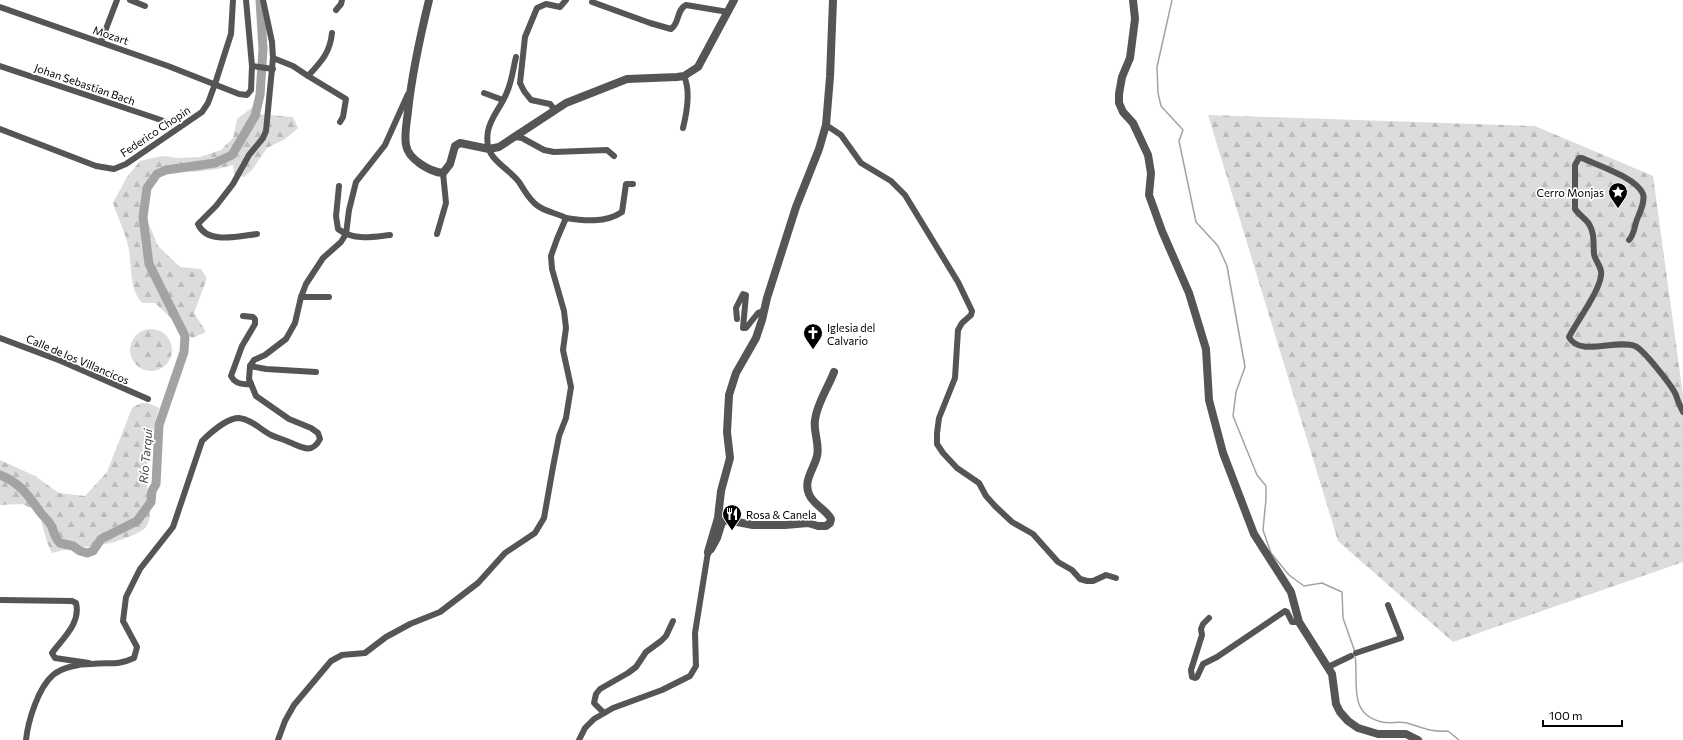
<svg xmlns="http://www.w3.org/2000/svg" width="1683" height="740" font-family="Commissioner,sans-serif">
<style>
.forest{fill:url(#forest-firs)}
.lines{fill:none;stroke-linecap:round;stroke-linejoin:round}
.stream{stroke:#a3a3a3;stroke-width:1.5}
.river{stroke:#a3a3a3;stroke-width:9}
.minor{stroke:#555;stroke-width:6}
.tertiary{stroke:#555;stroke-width:8}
.labels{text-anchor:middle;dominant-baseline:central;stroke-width:3.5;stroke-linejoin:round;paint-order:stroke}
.street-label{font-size:11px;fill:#000;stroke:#fff}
.poi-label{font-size:11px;fill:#000;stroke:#fff;text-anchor:start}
.water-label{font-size:12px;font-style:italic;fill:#444;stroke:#fff}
</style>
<defs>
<pattern id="forest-firs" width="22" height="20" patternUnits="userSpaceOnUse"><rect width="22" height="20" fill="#dcdcdc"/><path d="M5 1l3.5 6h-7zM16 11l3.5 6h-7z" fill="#bbb"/></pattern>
</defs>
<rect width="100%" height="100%" fill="#fff"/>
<!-- forest -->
<g class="forest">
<path d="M254,106l3,3 1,5 35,3 5,11 -13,11 -18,9 -15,22 -8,7 -10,-3 -1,-9 -16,4 -23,3 -27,-4 -18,9 -6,15 -1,20 6,10 10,24 22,21 21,2 6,9 -13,35 12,19 -14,6 -37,-35h-13c-13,-15 -10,-34 -13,-53 -3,-16 -11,-32 -16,-47l14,-26 13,-16 22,-5 16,2 22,-1 21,-7 12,-12 4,-19z"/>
<polygon points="1208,115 1535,126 1653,176 1683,395 1683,562 1453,642 1338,541"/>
<circle cx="151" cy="350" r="21"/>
<path d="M141,403h7l11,5c-7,24 -13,51 -12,75 0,14 8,33 -2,45 -4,4 -16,9 -22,11 -23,9 -48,7 -71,14 -7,-13 -9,-28 -14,-42l-16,-7 -22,1v-45l35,16 24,17 26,3 22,-24 25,-64z"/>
</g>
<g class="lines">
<!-- stream -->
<g class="stream">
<polyline points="1172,0 1157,67 1158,93 1161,106 1183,130 1179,141 1196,222 1218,246 1227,266 1245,367 1236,392 1233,416 1257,475 1266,486 1266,499 1263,530 1271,553 1289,575 1304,586 1322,583 1342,592 1343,618 1355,652"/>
<path d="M1355,655c4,27 -8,59 27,67 8,2 17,-1 25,1 18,5 21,9 41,8l11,9"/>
</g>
<!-- river -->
<path class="river" d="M0,475c20,8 28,20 40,37 4,5 9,9 12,15 2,6 3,11 8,16l13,3 7,5 7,2 6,-2 8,-12 36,-18 14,-19 1,-11 4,-7 3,-59 25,-73 1,-16 -36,-72 -6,-47 4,-29 10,-14 9,-4 49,-7 17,-8 23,-39 5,-21 3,-46 -3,-49"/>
<!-- minor -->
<g class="minor">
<polyline points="130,0 145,6"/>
<polyline points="246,0 252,66 273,69"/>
<path d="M592,2l58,21 21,6c9,-6 5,-19 15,-24l42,7"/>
<polyline points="0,7 168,66 239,94 247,95 251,90 252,66"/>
<polyline points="336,10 341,4 342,0"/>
<polyline points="101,42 117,0"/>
<path d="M273,58l20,8 15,10c13,-14 22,-23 24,-43"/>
<polyline points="0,66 164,121"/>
<polyline points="308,76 346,99 343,117 340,122"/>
<polyline points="484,93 503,100"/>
<polyline points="555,110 550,104 531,100 524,91 520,83 525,37 537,8 546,4 560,7 566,0"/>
<polyline points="826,125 841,135 861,163 891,181 905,195 958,282 972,311 971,315 962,323 958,330 955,378 939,418 937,433 937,444 943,453 957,468 979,483 986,496 995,506 1012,522 1033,534 1058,562 1072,570 1080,579 1087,581 1093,581 1106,575 1116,578"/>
<path d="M683,128c4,-16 8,-37 1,-52"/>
<polyline points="0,129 96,166 114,169 126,164 202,112 208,103 215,84 231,34 233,0"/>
<polyline points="515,137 522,138 544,150 554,152 607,150 614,156"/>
<path d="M339,186l-3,30 2,13c16,12 34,8 52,6"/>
<path d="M566,218c18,3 40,5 56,-6l4,-28h7"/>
<path d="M257,234c-18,2 -50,11 -59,-10l18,-18 17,-22 16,-29 14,-17 3,-7 7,-73 -1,-16 -9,-42"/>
<polyline points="437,234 446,203 443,173"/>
<path d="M1629,240c6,-6 5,-15 9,-23 3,-7 7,-16 5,-23 -6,-16 -46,-29 -61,-36h-3l-4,7v44c4,6 10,9 14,15 6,10 4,19 5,30 1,6 6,11 7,17 3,15 -25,51 -32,66 10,20 47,2 66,9 9,4 37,40 41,49 2,7 4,11 7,17"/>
<polyline points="301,297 329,297"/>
<path d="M243,316l10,1 2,2v5l-13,22 -11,30c4,8 12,9 20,8"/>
<polyline points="737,319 736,308 743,294 746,295 743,328 746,328 758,313 763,311"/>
<polyline points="0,338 61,361 148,399"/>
<polyline points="250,366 266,369 316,372"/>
<path d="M0,600l72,1 4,2c5,20 -13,35 -24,50l3,5 34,5"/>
<polyline points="1209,618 1203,624 1201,629 1202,635 1191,670 1192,677 1195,678 1197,677 1203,664 1217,657 1285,611 1287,612 1292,622 1299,622"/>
<polyline points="1356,653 1401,638 1388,605"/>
<polyline points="1328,667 1351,656"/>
<polyline points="604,713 594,703 596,694 600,689 628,673 636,667 646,652 661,641 666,636 673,621"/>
<path d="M26,740c2,-19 12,-52 27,-65 10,-8 26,-11 38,-11 18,-2 26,2 43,-6l3,-11 -14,-26 3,-24 14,-28 33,-42 29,-86c8,-8 25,-23 37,-23 12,1 22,12 32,17 6,3 12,4 18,7 12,5 23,13 31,-3l-2,-6 -7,-5 -22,-9 -33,-23 -7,-17 1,-13 4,-6 11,-5 21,-16 9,-16 6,-26 5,-13 17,-26 18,-16 5,-8 3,-24 7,-28 29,-37 23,-51"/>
<path d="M278,740l7,-19 9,-16 37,-44 11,-6 23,-2 21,-16 24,-13 30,-12 38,-29 27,-30 30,-20 9,-15 9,-51 6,-31 7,-18 5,-31 -8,-37 3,-22 -2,-17 -12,-42 -1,-13 6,-17 9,-21c-9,-5 -20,-6 -28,-12 -9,-6 -13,-15 -19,-24 -14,-18 -36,-22 -31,-51 3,-15 14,-25 19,-39 5,-11 6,-23 9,-35"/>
<polyline points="579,740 585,728 594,719 613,708 662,690 690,676 696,666 695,633 708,552"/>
</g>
<!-- tertiary -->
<g class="tertiary">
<path d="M429,0c-9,37 -17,73 -21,111 -1,11 -4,23 -2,34 2,14 24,27 37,28l7,-9 5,-18 5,-3 29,6 10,-2 67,-44 61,-24 50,-2 7,-1 14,-9 36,-67"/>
<polyline points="1133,0 1135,19 1130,58 1122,77 1119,94 1119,103 1123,112 1133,123 1148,155 1151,173 1149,195 1162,231 1189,293 1206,349 1209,400 1223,453 1254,534 1291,592 1299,622 1332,674 1336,704 1340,712 1348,721 1358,728 1378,734 1406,734 1418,740"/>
<path d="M711,549l6,-11 5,-16 5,-2 26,5h32l23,-2 10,3h8l4,-3 1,-4c-5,-10 -18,-14 -22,-25 -6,-13 5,-25 8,-38 3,-12 -4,-24 -2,-36 2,-17 13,-32 19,-48"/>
<polyline points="708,552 718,518 721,491 730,458 727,432 729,395 736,373 756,338 762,320 767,298 796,207 819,149 826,125 830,77 833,0"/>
</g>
</g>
<!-- icons -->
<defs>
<g id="sight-pin" transform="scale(1)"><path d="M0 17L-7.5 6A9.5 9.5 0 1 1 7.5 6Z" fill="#000" stroke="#fff"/><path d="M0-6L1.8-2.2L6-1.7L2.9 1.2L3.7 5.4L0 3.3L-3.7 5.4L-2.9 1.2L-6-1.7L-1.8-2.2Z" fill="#fff"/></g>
<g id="church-pin" transform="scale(1)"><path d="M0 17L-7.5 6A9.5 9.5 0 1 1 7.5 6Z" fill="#000" stroke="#fff"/><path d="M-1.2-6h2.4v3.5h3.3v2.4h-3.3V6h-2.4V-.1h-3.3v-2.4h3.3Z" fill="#fff"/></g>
<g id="restaurant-pin" transform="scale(1)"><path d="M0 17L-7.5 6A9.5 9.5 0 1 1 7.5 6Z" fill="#000" stroke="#fff"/><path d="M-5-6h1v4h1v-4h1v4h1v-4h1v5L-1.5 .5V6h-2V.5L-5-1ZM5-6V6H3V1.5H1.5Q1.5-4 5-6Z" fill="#fff"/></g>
</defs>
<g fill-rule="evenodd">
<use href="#sight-pin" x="1618" y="192"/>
<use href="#church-pin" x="813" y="333"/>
<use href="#restaurant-pin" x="732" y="514"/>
</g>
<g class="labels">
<!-- street labels -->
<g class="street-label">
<text transform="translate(111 35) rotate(19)">Mozart</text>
<text transform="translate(85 84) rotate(19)">Johan Sebastian Bach</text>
<text transform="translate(155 131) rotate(-34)">Federico Chopin</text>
<text transform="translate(78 359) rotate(23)">Calle de los Villancicos</text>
</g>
<!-- poi labels -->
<g class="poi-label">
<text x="1604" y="192" text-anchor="end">Cerro Monjas</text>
<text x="827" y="327">Iglesia del<tspan x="827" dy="13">Calvario</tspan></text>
<text x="746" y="514">Rosa &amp; Canela</text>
</g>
<!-- water labels -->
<g class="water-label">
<text transform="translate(145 456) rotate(-85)">Río Tarqui</text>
</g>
</g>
<!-- scale -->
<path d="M1543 720v6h79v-6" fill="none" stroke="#000000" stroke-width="2"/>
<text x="1549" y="720" font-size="12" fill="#000000" stroke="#ffffff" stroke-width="3" paint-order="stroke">100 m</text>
</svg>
